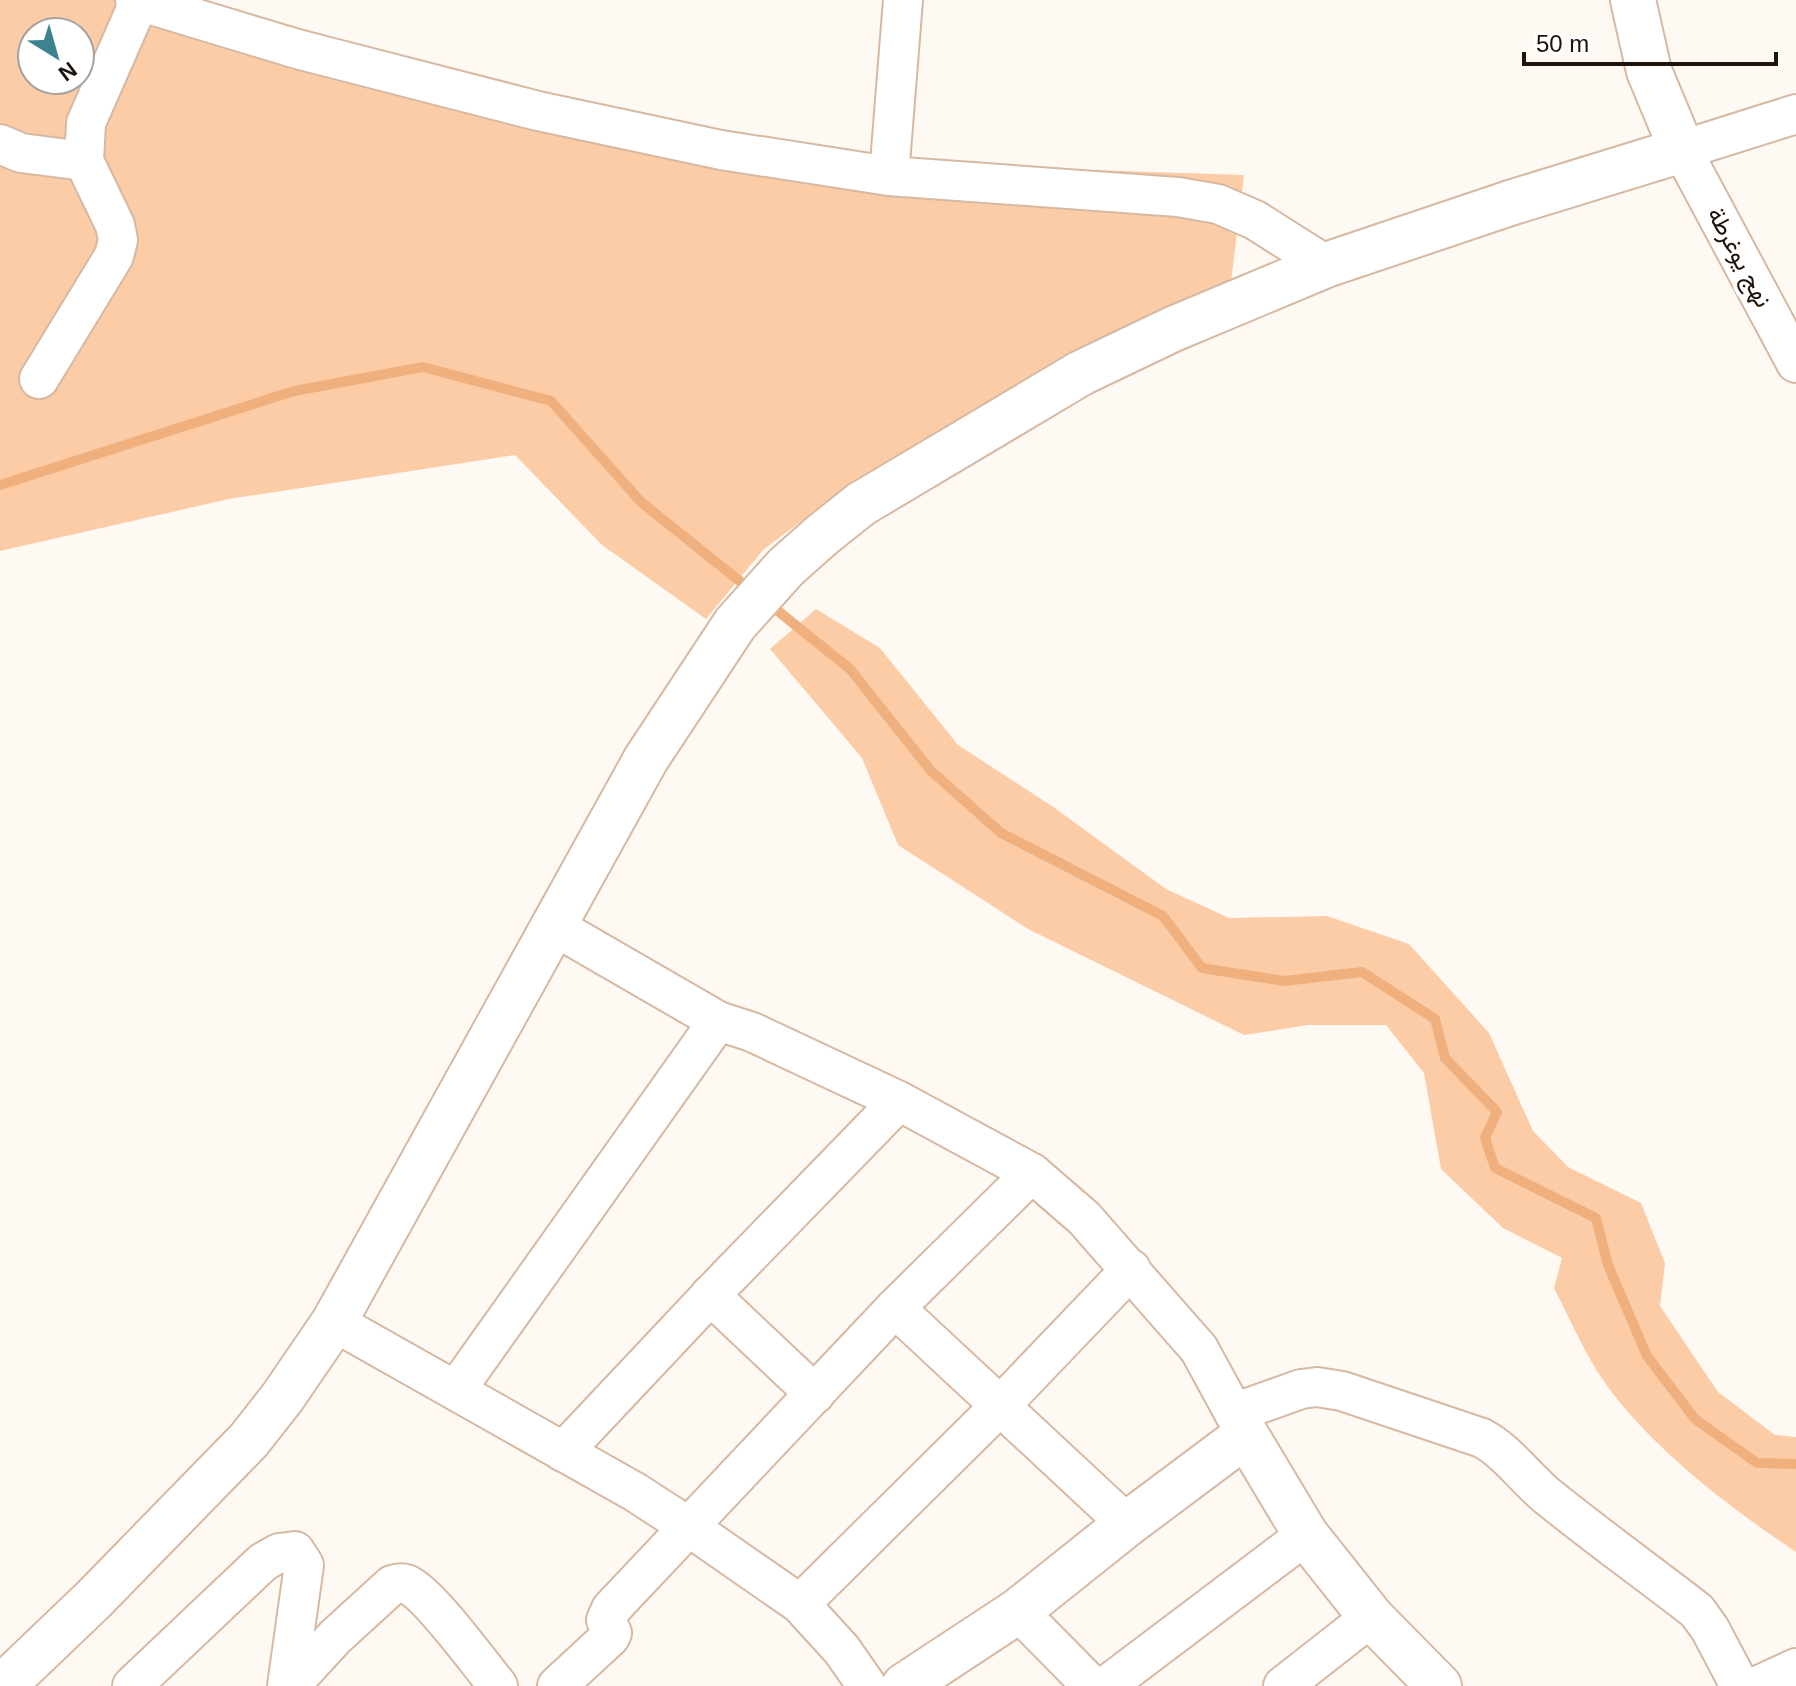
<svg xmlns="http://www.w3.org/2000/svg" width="1796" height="1686" font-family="Arial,Vazirmatn,sans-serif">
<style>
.green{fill:#fccca7;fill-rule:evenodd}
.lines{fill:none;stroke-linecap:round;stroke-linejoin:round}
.stream{stroke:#efb07d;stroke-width:10}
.street-casing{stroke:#d6b9a2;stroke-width:42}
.secondary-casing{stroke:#d6b9a2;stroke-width:48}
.street{stroke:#fff;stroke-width:38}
.secondary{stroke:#fff;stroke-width:44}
.labels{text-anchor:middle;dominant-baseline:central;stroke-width:8;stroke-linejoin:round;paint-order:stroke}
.street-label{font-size:24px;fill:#1d130b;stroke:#fff}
</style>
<rect width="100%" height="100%" fill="#fff9f4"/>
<!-- green -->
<g class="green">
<path d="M0,0h200l367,102 217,47 126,15 334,11 -13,107 -197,98 -202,118 -69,52 -57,69 -104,-74 -87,-90 -286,44 -229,52zM32,32h48v48h-48z"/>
<path d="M816,609l64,39 78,97 94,61 114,83 63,29 98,-2 82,28 80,89 44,98 35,36 73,36 24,60 -5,43 58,86 57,43 21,2v115c-68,-45 -155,-112 -199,-181 -16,-26 -29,-56 -43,-83l8,-30 -59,-30 -62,-59 -17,-96 -38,-48h-78l-64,10 -216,-106 -130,-84 -36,-87 -92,-109z"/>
</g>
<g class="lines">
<!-- stream -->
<g class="stream">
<polyline points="0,485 294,391 423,367 551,401 641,502 752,591"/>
<polyline points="768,603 850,669 931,771 1001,833 1163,916 1202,968 1284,981 1362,972 1435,1019 1445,1058 1497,1112 1485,1138 1495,1168 1596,1218 1608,1265 1647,1356 1695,1419 1757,1463 1796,1464"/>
</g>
<!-- street casing -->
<g class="street-casing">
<g id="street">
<polyline points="135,0 297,49 538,111 721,150 889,176 1178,197 1218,204 1255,220 1326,265"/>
<polyline points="1796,114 1682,150 1796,363"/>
<polyline points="0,144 21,153 84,161"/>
<polyline points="889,176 903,0"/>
<polyline points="39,379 114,256 118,240 115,225 84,161 86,123 139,2"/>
<polyline points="552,925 718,1021"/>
<polyline points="710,1295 815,1394"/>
<polyline points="895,1308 1127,1524"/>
<polyline points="334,1322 635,1492 689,1527 800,1604 842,1650 867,1686"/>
<polyline points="456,1390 718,1021 752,1032 899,1101 1032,1173 1084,1218 1199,1349 1246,1435"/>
<path d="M1234,1413l67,-24 16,-2 25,4 140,47c23,12 43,39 64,57 49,40 101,77 151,116l13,18 30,57"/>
<polyline points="563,1452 723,1282 899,1101"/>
<polyline points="800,1604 999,1407 1131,1269"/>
<polyline points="1018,1611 1092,1686"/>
<polyline points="132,1686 263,1562 279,1553 295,1551 304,1565 287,1686"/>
<path d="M290,1686l45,-49 57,-52c6,-2 12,-3 18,1 21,11 70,78 88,100"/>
<polyline points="557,1686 610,1637 612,1633 606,1620 611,1609 895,1308 1032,1173"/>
<polyline points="1106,1686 1306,1535"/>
<polyline points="1283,1686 1371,1617"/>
<polyline points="1757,1686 1796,1668"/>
</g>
</g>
<!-- secondary casing -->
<g class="secondary-casing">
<g id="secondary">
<polyline points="3,1686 94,1599 249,1440 282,1398 334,1322 646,759 735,624 786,567 822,535 861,504 1081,373 1173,329 1326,265 1510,203 1682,150 1649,71 1633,0"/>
<polyline points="904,1686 1018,1611 1127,1524 1246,1435 1306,1535 1371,1617 1439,1686"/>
</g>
</g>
<!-- street -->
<use href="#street" class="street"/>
<!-- secondary -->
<use href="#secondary" class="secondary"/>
</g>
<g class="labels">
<!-- street labels -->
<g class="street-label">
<text transform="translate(1740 257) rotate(62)">نهج يوغرطة</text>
</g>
</g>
<!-- north arrow -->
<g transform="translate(56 56) rotate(143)"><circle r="38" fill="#ffffff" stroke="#a5a19d" stroke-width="2"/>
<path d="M0-6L14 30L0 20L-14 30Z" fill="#3d838f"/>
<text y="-12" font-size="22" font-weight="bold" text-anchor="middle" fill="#1d130b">N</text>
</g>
<!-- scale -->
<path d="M1524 52v12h252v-12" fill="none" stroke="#1d130b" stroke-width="4"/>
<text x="1536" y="52" font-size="24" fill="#1d130b" stroke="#ffffff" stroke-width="6" paint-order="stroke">50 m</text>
</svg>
